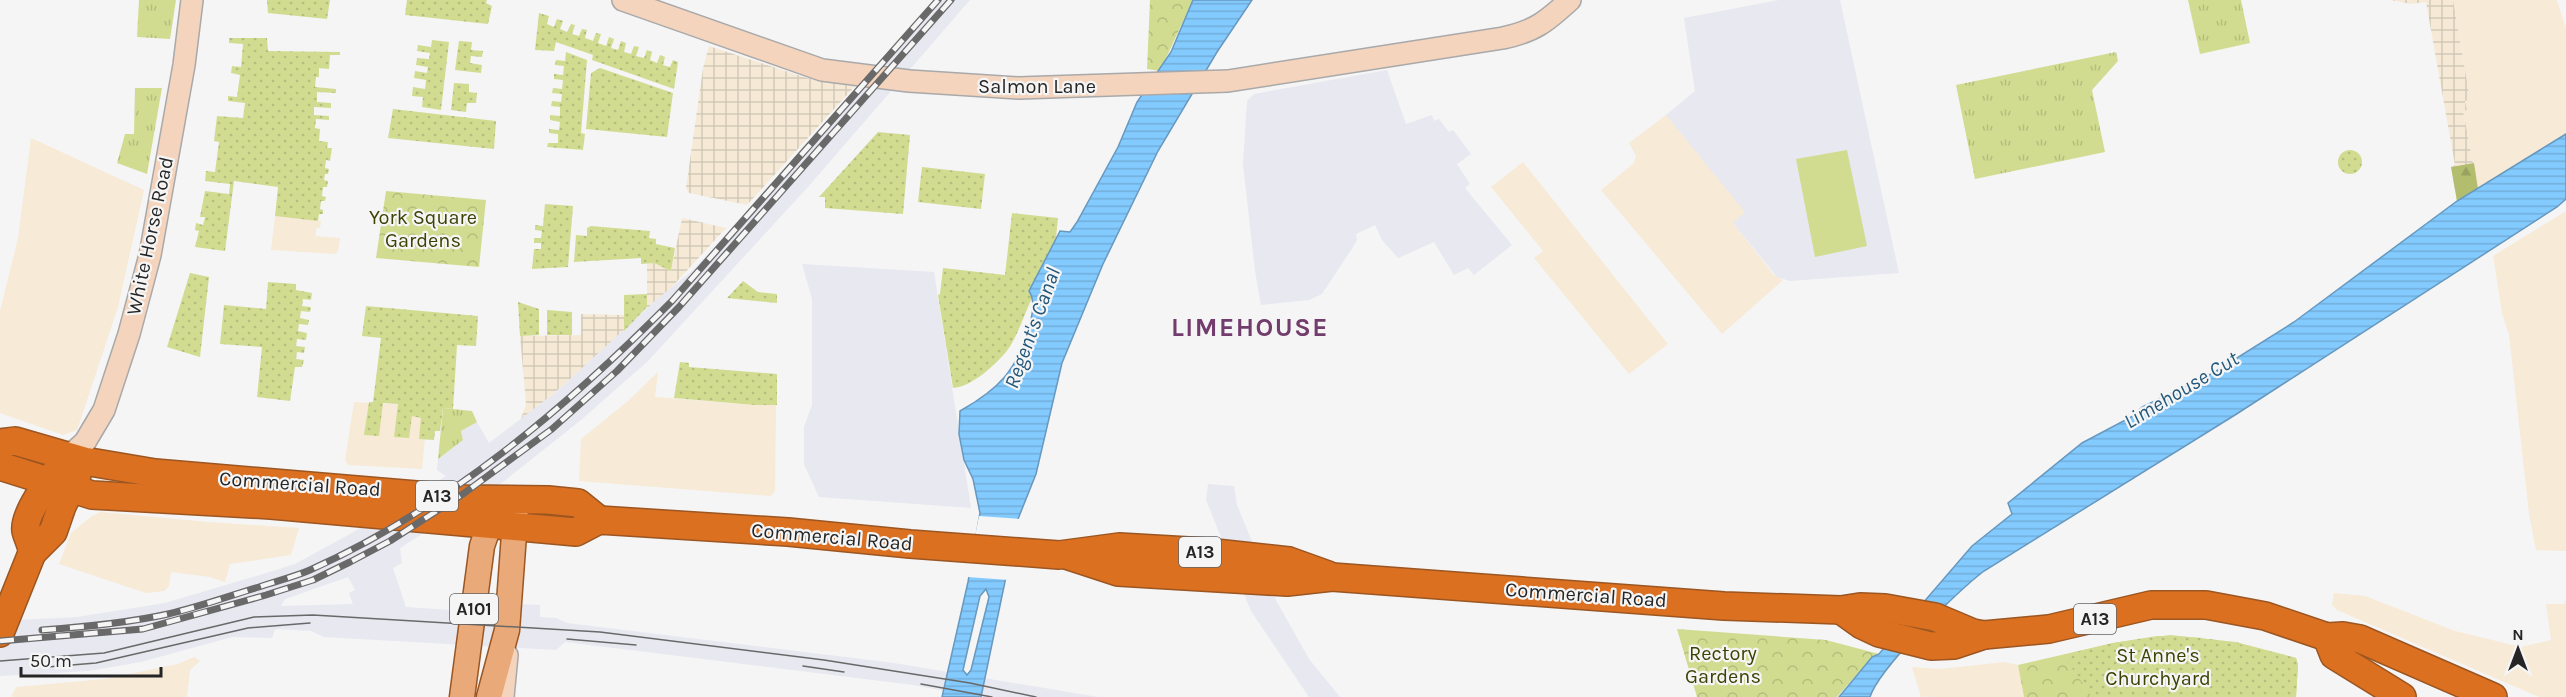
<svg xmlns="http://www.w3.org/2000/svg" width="2566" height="697" font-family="Karla,sans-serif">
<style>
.commercial{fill:#f7ead6}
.industrial{fill:url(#industrial-grid)}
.built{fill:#e7e8f0;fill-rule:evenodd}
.grass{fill:url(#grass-tufts)}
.forest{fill:url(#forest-firs)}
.park{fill:url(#park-crowns)}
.garden{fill:url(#garden-dots)}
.pitch{fill:#d2dc90}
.water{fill:url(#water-rules);stroke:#6798be;stroke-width:1.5;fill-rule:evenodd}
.pier{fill:#f5f5f6}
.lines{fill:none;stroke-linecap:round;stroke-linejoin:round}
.secondary-casing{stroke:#a9a9aa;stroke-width:24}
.primary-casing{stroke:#9b5622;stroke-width:27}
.highway-casing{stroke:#9b5622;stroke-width:30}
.secondary{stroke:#f4d4bc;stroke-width:21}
.primary{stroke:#e9a979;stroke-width:24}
.highway{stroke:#db7020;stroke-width:27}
.tram{stroke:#69696a;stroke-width:1.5}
.rail-casing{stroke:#69696a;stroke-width:7}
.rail{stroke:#f5f5f6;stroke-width:4.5;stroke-dasharray:14;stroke-linecap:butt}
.labels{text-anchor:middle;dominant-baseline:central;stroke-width:4.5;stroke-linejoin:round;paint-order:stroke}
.shield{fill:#f5f5f6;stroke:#636364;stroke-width:1.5}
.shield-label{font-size:18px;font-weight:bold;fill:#252525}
.street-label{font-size:20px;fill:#252525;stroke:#f5f5f6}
.park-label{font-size:20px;fill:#3d4202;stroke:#f5f5f6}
.water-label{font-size:21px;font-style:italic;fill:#24587b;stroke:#f5f5f6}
.district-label{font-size:26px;font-weight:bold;letter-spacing:1.5px;fill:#723d6d;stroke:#f5f5f6}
</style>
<defs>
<pattern id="industrial-grid" width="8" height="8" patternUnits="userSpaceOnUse" patternTransform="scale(1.5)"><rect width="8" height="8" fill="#f6ead6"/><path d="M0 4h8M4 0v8" fill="none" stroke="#d3c9b8"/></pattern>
<pattern id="grass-tufts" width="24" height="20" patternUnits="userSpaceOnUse" patternTransform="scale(1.5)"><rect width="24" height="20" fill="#d2dc90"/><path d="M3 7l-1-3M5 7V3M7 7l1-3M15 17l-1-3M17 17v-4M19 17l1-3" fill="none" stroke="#b4bd7c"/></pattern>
<pattern id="forest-firs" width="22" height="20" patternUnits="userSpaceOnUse" patternTransform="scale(1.5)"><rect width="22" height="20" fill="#b3bd6e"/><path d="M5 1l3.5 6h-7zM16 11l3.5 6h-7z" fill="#9aa25f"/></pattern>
<pattern id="park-crowns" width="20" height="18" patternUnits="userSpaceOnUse" patternTransform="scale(1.5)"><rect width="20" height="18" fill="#d2dc90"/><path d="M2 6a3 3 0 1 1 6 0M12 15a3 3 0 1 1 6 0" fill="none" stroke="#b4bd7c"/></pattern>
<pattern id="garden-dots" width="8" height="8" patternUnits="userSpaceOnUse" patternTransform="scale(1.5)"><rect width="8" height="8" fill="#d2dc90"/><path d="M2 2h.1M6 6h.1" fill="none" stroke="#b4bd7c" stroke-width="1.8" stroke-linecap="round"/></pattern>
<pattern id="water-rules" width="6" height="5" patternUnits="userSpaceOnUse" patternTransform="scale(1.5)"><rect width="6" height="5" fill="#83caff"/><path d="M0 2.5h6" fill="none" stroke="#71adda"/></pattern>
</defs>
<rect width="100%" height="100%" fill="#f5f5f6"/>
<!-- commercial -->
<g class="commercial">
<polygon points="2453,0 2557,0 2566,29 2566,134 2478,189 2463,111 2469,92"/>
<polygon points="1666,115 1746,212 1733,223 1774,275 1783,280 1722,334 1601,190 1634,163 1636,156 1629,143"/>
<polygon points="31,138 144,190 118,307 77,430 63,435 0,413 0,311 18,238"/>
<polygon points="1523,162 1668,344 1629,374 1534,258 1543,251 1491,187"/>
<polygon points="2566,211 2566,551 2536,550 2529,514 2509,335 2502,313 2493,256"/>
<polygon points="275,216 321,221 320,228 317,227 315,236 340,238 338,251 336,254 271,250"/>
<polygon points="658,372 655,397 755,405 776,405 775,491 771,496 579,481 581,439 628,401"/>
<polygon points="354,402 428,406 422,469 348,465 345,460"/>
<polygon points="101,512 208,522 299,528 291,555 230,564 225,582 210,577 171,572 169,586 164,591 146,593 59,564 71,533 92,516"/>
<polygon points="2334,593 2365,596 2455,631 2521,647 2551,640 2546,604 2564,604 2566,599 2566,697 2539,697 2337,610 2332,605"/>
<polygon points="194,657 200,661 190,670 187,697 11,697 16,687 105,679 178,664"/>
<polygon points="2004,662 2018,665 2024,697 1921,697 1912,667 1941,669"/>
</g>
<!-- industrial -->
<g class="industrial">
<polygon points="2391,0 2453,0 2469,93 2469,100 2465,101 2467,110 2463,111 2478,189 2457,201 2451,167 2455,165 2426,2 2410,4"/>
<polygon points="709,46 807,78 855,86 747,205 689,193 686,188 703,68"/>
<polygon points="682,218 726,228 647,314 647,263 654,263 671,271"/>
<polygon points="581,314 624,315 624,331 552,395 521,419 526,404 520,336 581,335"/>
</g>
<!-- built -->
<g class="built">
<path d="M935,0h35l-163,188 -159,173 -67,59 -78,62 -103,66 2,15 -9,5 13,39 103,7 1,-10 30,1v12l16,1 11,5 327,40 204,34h-121l-64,-12 -348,-43 -9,8 -232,-13 -13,-6 -36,-2 -3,9 -40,-1 -91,25 -52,9 -89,5v-55l77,-4 88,-14 98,-29 32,-10 55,-30 96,-58 -9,-6 1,-11 25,-19 -2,-9 16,-9 12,21 66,-50 102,-94 36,-29 87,-93zM348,577l7,13 -6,3 4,11 -72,2 4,-7z"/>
<polygon points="1779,0 1840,0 1899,273 1790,281 1777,277 1733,223 1745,212 1666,115 1695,91 1684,18"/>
<polygon points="1387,70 1406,124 1432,115 1434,121 1439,119 1449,132 1453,130 1471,154 1457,164 1470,184 1465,188 1512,245 1474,275 1468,268 1454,275 1434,242 1398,258 1382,240 1375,225 1356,234 1357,240 1353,247 1322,294 1309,300 1261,305 1255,271 1243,164 1247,101 1254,94"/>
<polygon points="802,264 934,272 971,508 819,497 804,464 804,427 812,405 812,299"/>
<polygon points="1208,484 1234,486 1237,505 1277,602 1309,659 1340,697 1309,697 1251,611 1206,500"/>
</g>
<!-- grass -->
<g class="grass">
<polygon points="139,0 176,0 170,39 137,37"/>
<polygon points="2188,0 2241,0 2250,43 2200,54"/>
<polygon points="2116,52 2118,61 2092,90 2105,152 1975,179 1956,85"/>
<polygon points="135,88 162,88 147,174 117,163 125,134 134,134"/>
<polygon points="443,408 472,411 477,422 461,431 463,440 438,459"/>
</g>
<!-- forest -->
<polygon class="forest" points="2474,163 2478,189 2457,201 2451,167"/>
<!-- park -->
<g class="park">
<polygon points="1150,0 1193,0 1160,71 1147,69"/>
<polygon points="386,191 486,200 479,267 376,258"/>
<polygon points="1677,629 1826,640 1879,654 1872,657 1837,697 1697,697"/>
<polygon points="2170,635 2236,642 2296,658 2298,665 2296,697 2024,697 2018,665 2113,643"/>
</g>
<!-- garden -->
<g class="garden">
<polygon points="267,0 330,0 327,19 268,13"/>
<polygon points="407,0 487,0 486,3 492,6 488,24 405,15"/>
<polygon points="539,13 549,16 547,24 554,27 557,19 563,21 560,29 567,32 571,24 575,25 572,34 579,36 582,29 587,30 585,38 593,41 596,33 601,34 598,43 606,46 609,37 614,39 611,48 618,50 621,41 626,43 624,52 631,54 634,46 639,47 636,56 644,58 647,50 652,52 650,60 657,63 660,55 665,57 663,65 670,67 673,60 678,62 674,89 592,60 593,55 556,42 554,51 535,50"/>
<polygon points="229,38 267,38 268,51 340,52 340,55 330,55 329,69 319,68 319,77 316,77 315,87 336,89 336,93 317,92 317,102 331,103 331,108 314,107 314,115 329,116 329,120 316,119 315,128 320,129 319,141 328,142 327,148 332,148 330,161 326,160 325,168 329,169 328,174 325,174 324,180 328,181 327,187 323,187 322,196 326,197 325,201 321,201 320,209 323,210 323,214 319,214 318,221 275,216 278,187 234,181 225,251 195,247 199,231 195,230 196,223 203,225 205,217 200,217 205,191 229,194 230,184 205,181 206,171 215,172 219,142 214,141 217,116 243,118 245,103 228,101 228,96 237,97 240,75 231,73 232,66 241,67 243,44 229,43"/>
<polygon points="432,40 449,42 441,110 422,107 423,97 412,96 413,87 425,89 426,80 414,78 415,71 427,73 428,67 416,65 417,58 429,59 430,53 417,51 418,45 431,47"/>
<polygon points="459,41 472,42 471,50 483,51 482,57 471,56 470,63 482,65 481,73 455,70"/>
<polygon points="566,52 587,60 581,133 585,134 583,150 547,147 548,143 558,143 558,134 549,133 549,129 559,130 560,122 550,120 550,115 560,116 560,107 551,106 552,101 561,102 562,94 552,93 553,88 562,89 563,80 554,79 554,74 563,75 564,66 555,65 556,60 565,61"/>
<polygon points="600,68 673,93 667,137 586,129 591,73"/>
<polygon points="454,83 469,84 469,92 477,93 476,103 467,103 466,112 451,110"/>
<polygon points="393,109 496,121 494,149 388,138"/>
<polygon points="878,132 910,135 903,214 825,208 825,197 819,197"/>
<circle cx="2350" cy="162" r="12"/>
<polygon points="922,167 985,174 981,209 918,202"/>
<polygon points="545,204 573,206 568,267 532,269 534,249 541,249 541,243 534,243 534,238 541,238 542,231 535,230 535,225 543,226"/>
<path d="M1012,213l46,5 -2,20 -27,53 3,7c-7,15 -16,42 -26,54 -12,14 -35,35 -53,36l-15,-93 2,-1 3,-26 62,7z"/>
<polygon points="591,226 650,231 649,238 656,239 656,244 675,248 671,271 654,263 641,264 641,258 574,262 576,235 587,236 587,228"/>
<polygon points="190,273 209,277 200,357 167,347"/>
<polygon points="743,281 758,292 777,294 777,303 727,298"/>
<polygon points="268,282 296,284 296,290 312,293 311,300 303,299 302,306 311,307 310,312 301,311 300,318 309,320 308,325 299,324 298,331 307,333 306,340 297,339 296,346 305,347 304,353 297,352 296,359 304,360 302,367 295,367 290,401 257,397 262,347 220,344 224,305 266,309"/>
<polygon points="647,294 647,307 624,331 624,295"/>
<polygon points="518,302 539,309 539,335 520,336"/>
<polygon points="366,306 478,316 476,346 457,345 453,409 443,408 440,431 435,431 434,440 419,439 421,418 412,416 409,438 394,437 398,404 383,403 379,436 364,435 369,402 373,402 381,338 362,336"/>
<polygon points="547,310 572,312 572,335 547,335"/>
<polygon points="680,362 689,363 689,367 777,374 777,405 755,405 674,398"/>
<path d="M2157,636c49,-1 93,10 139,22l2,7 -2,32h-204l-29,-42 50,-12z"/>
</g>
<!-- pitch -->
<polygon class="pitch" points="1847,150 1867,246 1815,257 1796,159"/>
<!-- water -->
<g class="water">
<path d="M1193,0h59l-35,52 -59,99 -55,113 -41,99 -26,111 -18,45 -37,178h-39l26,-115 12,-69 -7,-34 -9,-19 -5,-26 1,-23c39,-22 57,-41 69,-84 3,-11 7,-25 0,-36l31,-60 10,1 7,-10 41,-75 19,-45 34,-50zM986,589l3,8 -18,73 -4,5 -4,-5 17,-74z"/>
<path d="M2566,134v65l-9,8 -322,208 -251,156c-26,20 -105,97 -114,126h-31l33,-40 7,-3 93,-108 40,-32 -4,-11 74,-60 51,-27 9,-9 71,-34 81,-51 163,-121z"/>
</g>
<!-- pier -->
<polygon class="pier" points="979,516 1021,519 1009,580 967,577"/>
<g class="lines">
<!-- secondary casing -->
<g class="secondary-casing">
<g id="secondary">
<path d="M623,0l199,70 87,11 110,7 209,-7 275,-43c32,-7 43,-16 67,-38"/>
<polyline points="68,457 85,442 104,410 129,334 150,255 184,65 192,0"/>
<polyline points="503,697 507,655"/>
</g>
</g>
<!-- primary casing -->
<g class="primary-casing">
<g id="primary">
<polyline points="462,697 482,546 495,508"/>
<polyline points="489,697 507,630 516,507"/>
</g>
</g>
<!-- highway casing -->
<g class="highway-casing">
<g id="highway">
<polyline points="0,443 15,441 84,461 155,473 464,499 548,500 578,503 599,520"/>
<polyline points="0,466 92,495 271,505 576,532 599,520 788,532 910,544 1059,555 1119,547 1206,552 1289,561 1328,575"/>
<polyline points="32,553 53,532 62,506 77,475"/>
<polyline points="1066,555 1118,572 1287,582 1332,577 1724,606 1841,610 1860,607 1885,608 1935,617 1973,633 1984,635 2049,629 2151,605 2206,605 2265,616 2327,637 2343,636 2360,639 2493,697"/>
<polyline points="1841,610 1862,625 1879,633 1931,646 1954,645 1984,635"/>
<path d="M0,633l32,-80c0,-10 -4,-13 -6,-22 -3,-16 23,-50 33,-63"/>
<polyline points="2327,637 2334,655 2402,697"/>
</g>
</g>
<!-- secondary -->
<use href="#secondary" class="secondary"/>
<!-- primary -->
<use href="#primary" class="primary"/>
<!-- highway -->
<use href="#highway" class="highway"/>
<!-- tram -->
<g class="tram">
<polyline points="567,639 636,645"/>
<polyline points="0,661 104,653 254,617 313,615 600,632 824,660 970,683 1036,697"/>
<polyline points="803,666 844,672"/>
<polyline points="47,667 96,663 248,628 310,623"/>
<polyline points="921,684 992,697"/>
</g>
<!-- rail casing -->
<g class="rail-casing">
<g id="rail">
<path d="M42,630c42,-3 85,-7 126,-16 31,-7 61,-18 91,-27 17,-6 35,-10 51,-17 138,-62 257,-163 362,-269l266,-301"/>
<polyline points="0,641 143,629 266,595 313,580 350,562 390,541 463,494 552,429 617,371 679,307 951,0"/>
</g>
</g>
<!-- rail -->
<use href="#rail" class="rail"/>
</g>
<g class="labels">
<!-- shield labels -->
<g class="shield">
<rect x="416" y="481" width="42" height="30" rx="4.5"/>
<rect x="1179" y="537" width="42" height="30" rx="4.5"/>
<rect x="450" y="594" width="48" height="30" rx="4.5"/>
<rect x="2074" y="604" width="42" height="30" rx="4.5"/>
</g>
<g class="shield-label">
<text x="437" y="496">A13</text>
<text x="1200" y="552">A13</text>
<text x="474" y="609">A101</text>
<text x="2095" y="619">A13</text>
</g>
<!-- street labels -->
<g class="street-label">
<text x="1037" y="86">Salmon Lane</text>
<text transform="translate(150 236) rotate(-78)">White Horse Road</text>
<text transform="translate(300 484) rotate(4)">Commercial Road</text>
<text transform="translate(832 537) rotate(5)">Commercial Road</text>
<text transform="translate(1586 595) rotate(4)">Commercial Road</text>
</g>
<!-- park labels -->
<g class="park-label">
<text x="423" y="217">York Square<tspan x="423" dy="23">Gardens</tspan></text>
<text x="1723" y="653">Rectory<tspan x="1723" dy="23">Gardens</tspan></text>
<text x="2158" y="655">St Anne's<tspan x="2158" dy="23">Churchyard</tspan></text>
</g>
<!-- water labels -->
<g class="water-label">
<text transform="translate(1032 328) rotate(-70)">Regent's Canal</text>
<text transform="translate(2181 390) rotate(-31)">Limehouse Cut</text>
</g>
<!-- district labels -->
<g class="district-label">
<text x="1250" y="327">LIMEHOUSE</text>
</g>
</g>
<!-- north arrow -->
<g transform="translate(2518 649)" stroke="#f5f5f6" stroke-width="4.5" paint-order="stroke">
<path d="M0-4.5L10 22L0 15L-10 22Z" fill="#252525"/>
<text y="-9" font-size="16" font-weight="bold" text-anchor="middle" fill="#252525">N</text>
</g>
<!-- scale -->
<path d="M21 667v9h140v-9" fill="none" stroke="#252525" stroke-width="3"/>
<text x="30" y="667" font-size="18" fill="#252525" stroke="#f5f5f6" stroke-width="4.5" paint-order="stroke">50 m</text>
</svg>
